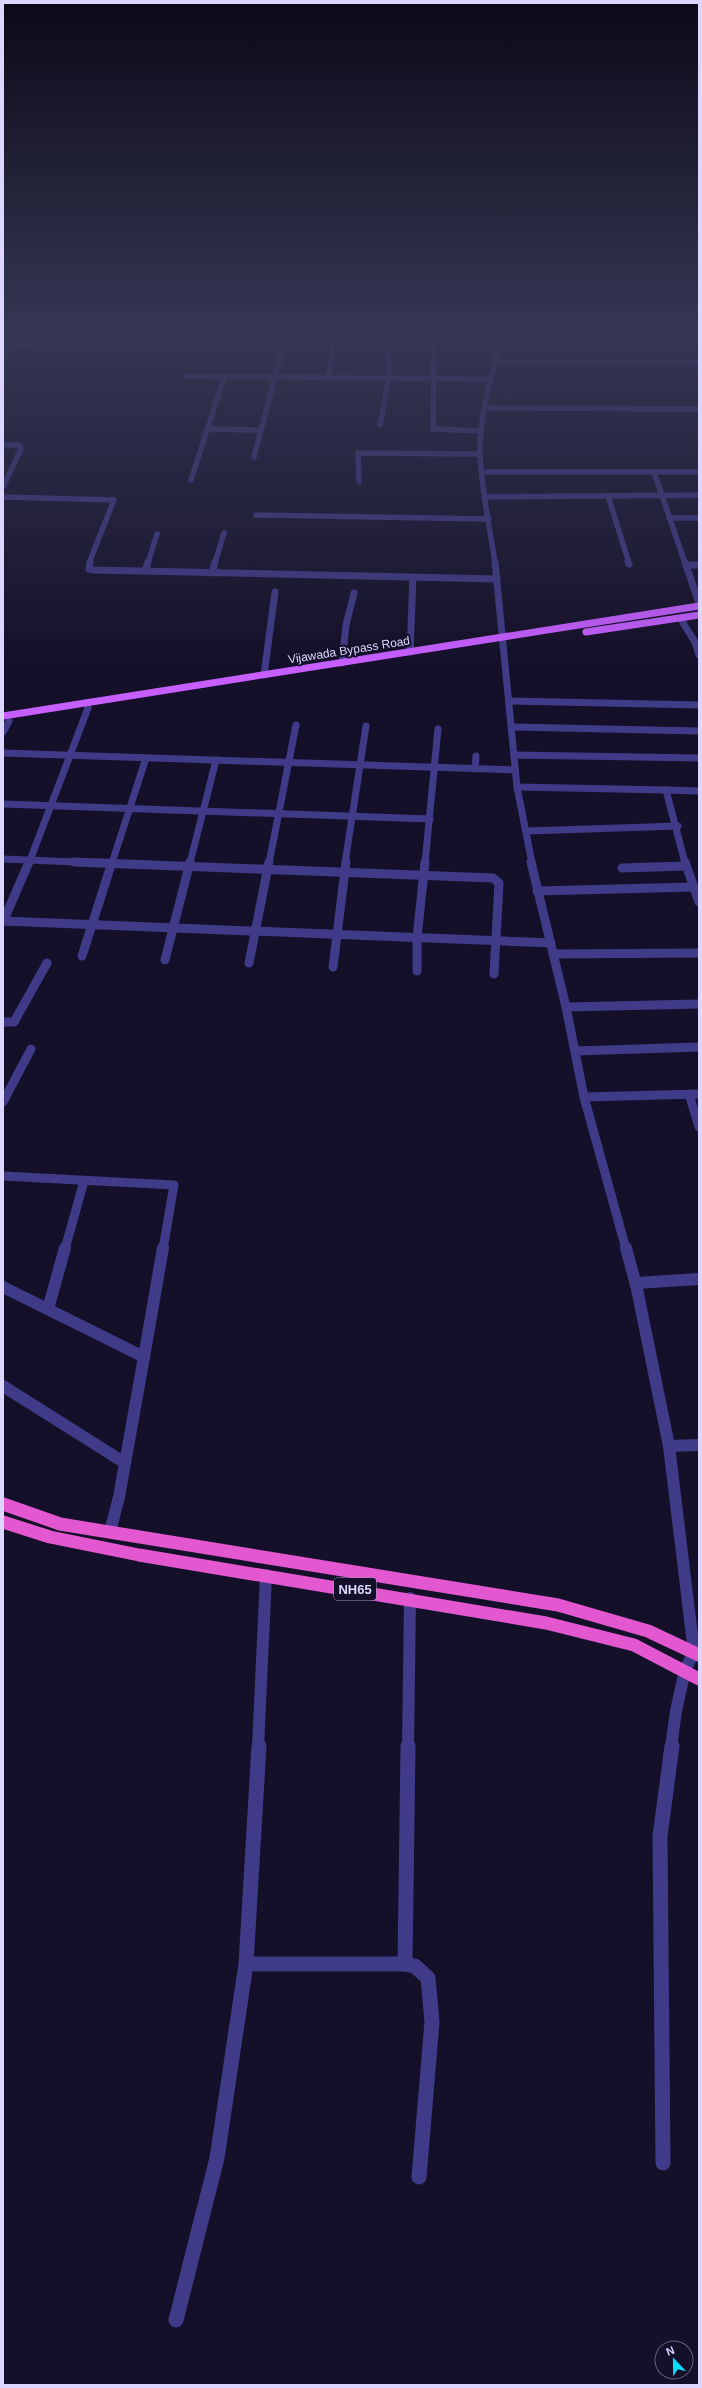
<svg xmlns="http://www.w3.org/2000/svg" width="702" height="2388" font-family="Helvetica,sans-serif">
<style>
.lines{fill:none;stroke-linecap:round;stroke-linejoin:round}
.minor-far4{stroke:#403b88;stroke-width:5.5}
.minor-far3{stroke:#403b88;stroke-width:7}
.minor-far2{stroke:#403b88;stroke-width:9}
.minor-far1{stroke:#403b88;stroke-width:12}
.minor{stroke:#403b88;stroke-width:15}
.tertiary-far3{stroke:#403b88;stroke-width:5.5}
.tertiary-far2{stroke:#403b88;stroke-width:7}
.tertiary-far1{stroke:#403b88;stroke-width:9}
.tertiary{stroke:#403b88;stroke-width:12}
.primary{stroke:#c75eff;stroke-width:7}
.trunk{stroke:#e358d0;stroke-width:13}
.labels{text-anchor:middle;dominant-baseline:central;stroke-width:4;stroke-linejoin:round;paint-order:stroke}
.far-street-label{font-size:12px;fill:#ddd7ff;stroke:#151029}
.shield{fill:#151029;stroke:#a19bbf;stroke-width:1}
.shield-label{font-size:13px;font-weight:bold;fill:#ddd7ff}
</style>
<rect width="100%" height="100%" fill="#151029"/>
<g class="lines">
<!-- minor-far4 -->
<g class="minor-far4">
<polyline points="389,330 388,337 434,338 438,330"/>
<polyline points="15,332 76,330"/>
<polyline points="503,333 678,338 699,336"/>
<polyline points="434,338 433,429 481,431"/>
<polyline points="10,345 186,338 388,337 389,377 380,425"/>
<polyline points="3,358 13,339"/>
<polyline points="496,362 699,362"/>
<polyline points="186,376 491,379"/>
<polyline points="329,377 334,330"/>
<polyline points="486,408 699,409"/>
<polyline points="208,429 260,430"/>
<polyline points="3,445 19,445 21,449 3,487"/>
<polyline points="254,457 281,354"/>
<polyline points="482,472 699,472"/>
<polyline points="654,472 685,563"/>
<polyline points="191,480 224,377"/>
<polyline points="359,481 358,453 480,454"/>
<polyline points="608,496 629,563"/>
<polyline points="3,497 114,500 89,563"/>
<polyline points="486,497 699,495"/>
<polyline points="256,515 489,519"/>
<polyline points="669,518 699,518"/>
<polyline points="148,563 157,534"/>
<polyline points="215,563 224,533"/>
</g>
<!-- minor-far3 -->
<g class="minor-far3">
<polyline points="90,562 89,569 94,570 497,579"/>
<polyline points="628,562 629,564"/>
<polyline points="685,562 699,603"/>
<polyline points="686,565 699,565"/>
<polyline points="145,571 148,562"/>
<polyline points="212,573 215,562"/>
<polyline points="680,618 695,642 699,655"/>
<polyline points="410,652 413,578"/>
<polyline points="342,663 346,625 354,593"/>
<polyline points="264,675 275,592"/>
<polyline points="510,701 699,705"/>
<polyline points="512,727 699,731"/>
<polyline points="3,732 9,721"/>
<polyline points="3,753 515,770"/>
<polyline points="514,755 699,758"/>
<polyline points="475,769 476,756"/>
<polyline points="517,787 666,790"/>
<polyline points="3,804 430,819"/>
<polyline points="527,831 678,826"/>
<polyline points="3,859 100,863"/>
<polyline points="29,863 88,708 87,703"/>
<polyline points="112,863 146,758"/>
<polyline points="190,863 216,760"/>
<polyline points="269,863 296,725"/>
<polyline points="345,863 366,726"/>
<polyline points="425,863 438,729"/>
<polyline points="685,863 666,790 699,791"/>
</g>
<!-- minor-far2 -->
<g class="minor-far2">
<polyline points="74,862 493,878 499,883 494,974"/>
<polyline points="685,862 699,902"/>
<polyline points="622,868 686,866"/>
<polyline points="537,891 693,887"/>
<polyline points="3,921 551,943"/>
<polyline points="3,922 29,862"/>
<polyline points="82,956 112,862"/>
<polyline points="165,960 190,862"/>
<polyline points="249,963 269,862"/>
<polyline points="333,967 346,862"/>
<polyline points="417,971 417,938 425,862"/>
<polyline points="566,1007 699,1004"/>
<polyline points="3,1022 14,1022 47,963"/>
<polyline points="575,1051 699,1047"/>
<polyline points="689,1094 699,1127"/>
<polyline points="584,1097 699,1094"/>
<polyline points="3,1102 31,1049"/>
<polyline points="3,1176 174,1185 163,1249"/>
<polyline points="65,1249 84,1181"/>
</g>
<!-- minor-far1 -->
<g class="minor-far1">
<polyline points="636,1283 699,1279"/>
<polyline points="3,1287 144,1357 163,1248"/>
<polyline points="48,1309 65,1248"/>
<polyline points="3,1386 125,1463"/>
<polyline points="669,1446 699,1445"/>
<polyline points="110,1532 119,1497 144,1357"/>
<polyline points="258,1747 266,1575"/>
<polyline points="408,1747 410,1598"/>
<polyline points="671,1747 676,1711 685,1670"/>
</g>
<!-- minor -->
<g class="minor">
<polyline points="246,1964 405,1964 408,1746"/>
<polyline points="405,1964 415,1966 428,1978 432,2022 419,2177"/>
<polyline points="663,2163 660,1836 672,1746"/>
<polyline points="176,2320 217,2158 246,1964 259,1746"/>
</g>
<!-- tertiary-far3 -->
<path class="tertiary-far3" d="M495,563c-5,-35 -14,-75 -15,-110 -1,-41 14,-84 24,-123"/>
<!-- tertiary-far2 -->
<polyline class="tertiary-far2" points="495,562 517,787 532,863"/>
<!-- tertiary-far1 -->
<g class="tertiary-far1">
<polyline points="531,862 566,1007 584,1097 626,1249"/>
<polyline points="553,954 699,953"/>
</g>
<!-- tertiary -->
<polyline class="tertiary" points="626,1248 637,1289 669,1446 694,1652 685,1670"/>
<!-- primary -->
<g class="primary">
<polyline points="586,632 699,615"/>
<polyline points="3,716 699,606"/>
</g>
<!-- trunk -->
<g class="trunk">
<polyline points="3,1504 60,1524 558,1605 648,1631 699,1655"/>
<polyline points="3,1522 50,1537 139,1555 546,1623 634,1645 699,1679"/>
</g>
</g>
<!-- sky -->
<linearGradient id="sky" x2="0" y2="1"><stop stop-color="#0c0917"/><stop offset="0.5" stop-color="#353754"/><stop offset="1" stop-color="#353754" stop-opacity="0"/></linearGradient>
<rect width="702" height="664" fill="url(#sky)"/>
<g class="labels">
<!-- far-street labels -->
<g class="far-street-label">
<text transform="translate(349 650) rotate(-9)">Vijawada Bypass Road</text>
</g>
<!-- shield labels -->
<rect class="shield" x="334" y="1578" width="42" height="22" rx="3"/>
<g class="shield-label">
<text x="355" y="1589">NH65</text>
</g>
</g>
<!-- border -->
<rect width="702" height="2388" fill="none" stroke="#ddd7ff" stroke-width="8"/>
<!-- north arrow -->
<g transform="translate(674 2360) rotate(338)"><circle r="19" fill="#151029" stroke="#65607f"/>
<path d="M0-3L7 15L0 10L-7 15Z" fill="#03dfff"/>
<text y="-6" font-size="11" font-weight="bold" text-anchor="middle" fill="#ddd7ff">N</text>
</g>
</svg>
